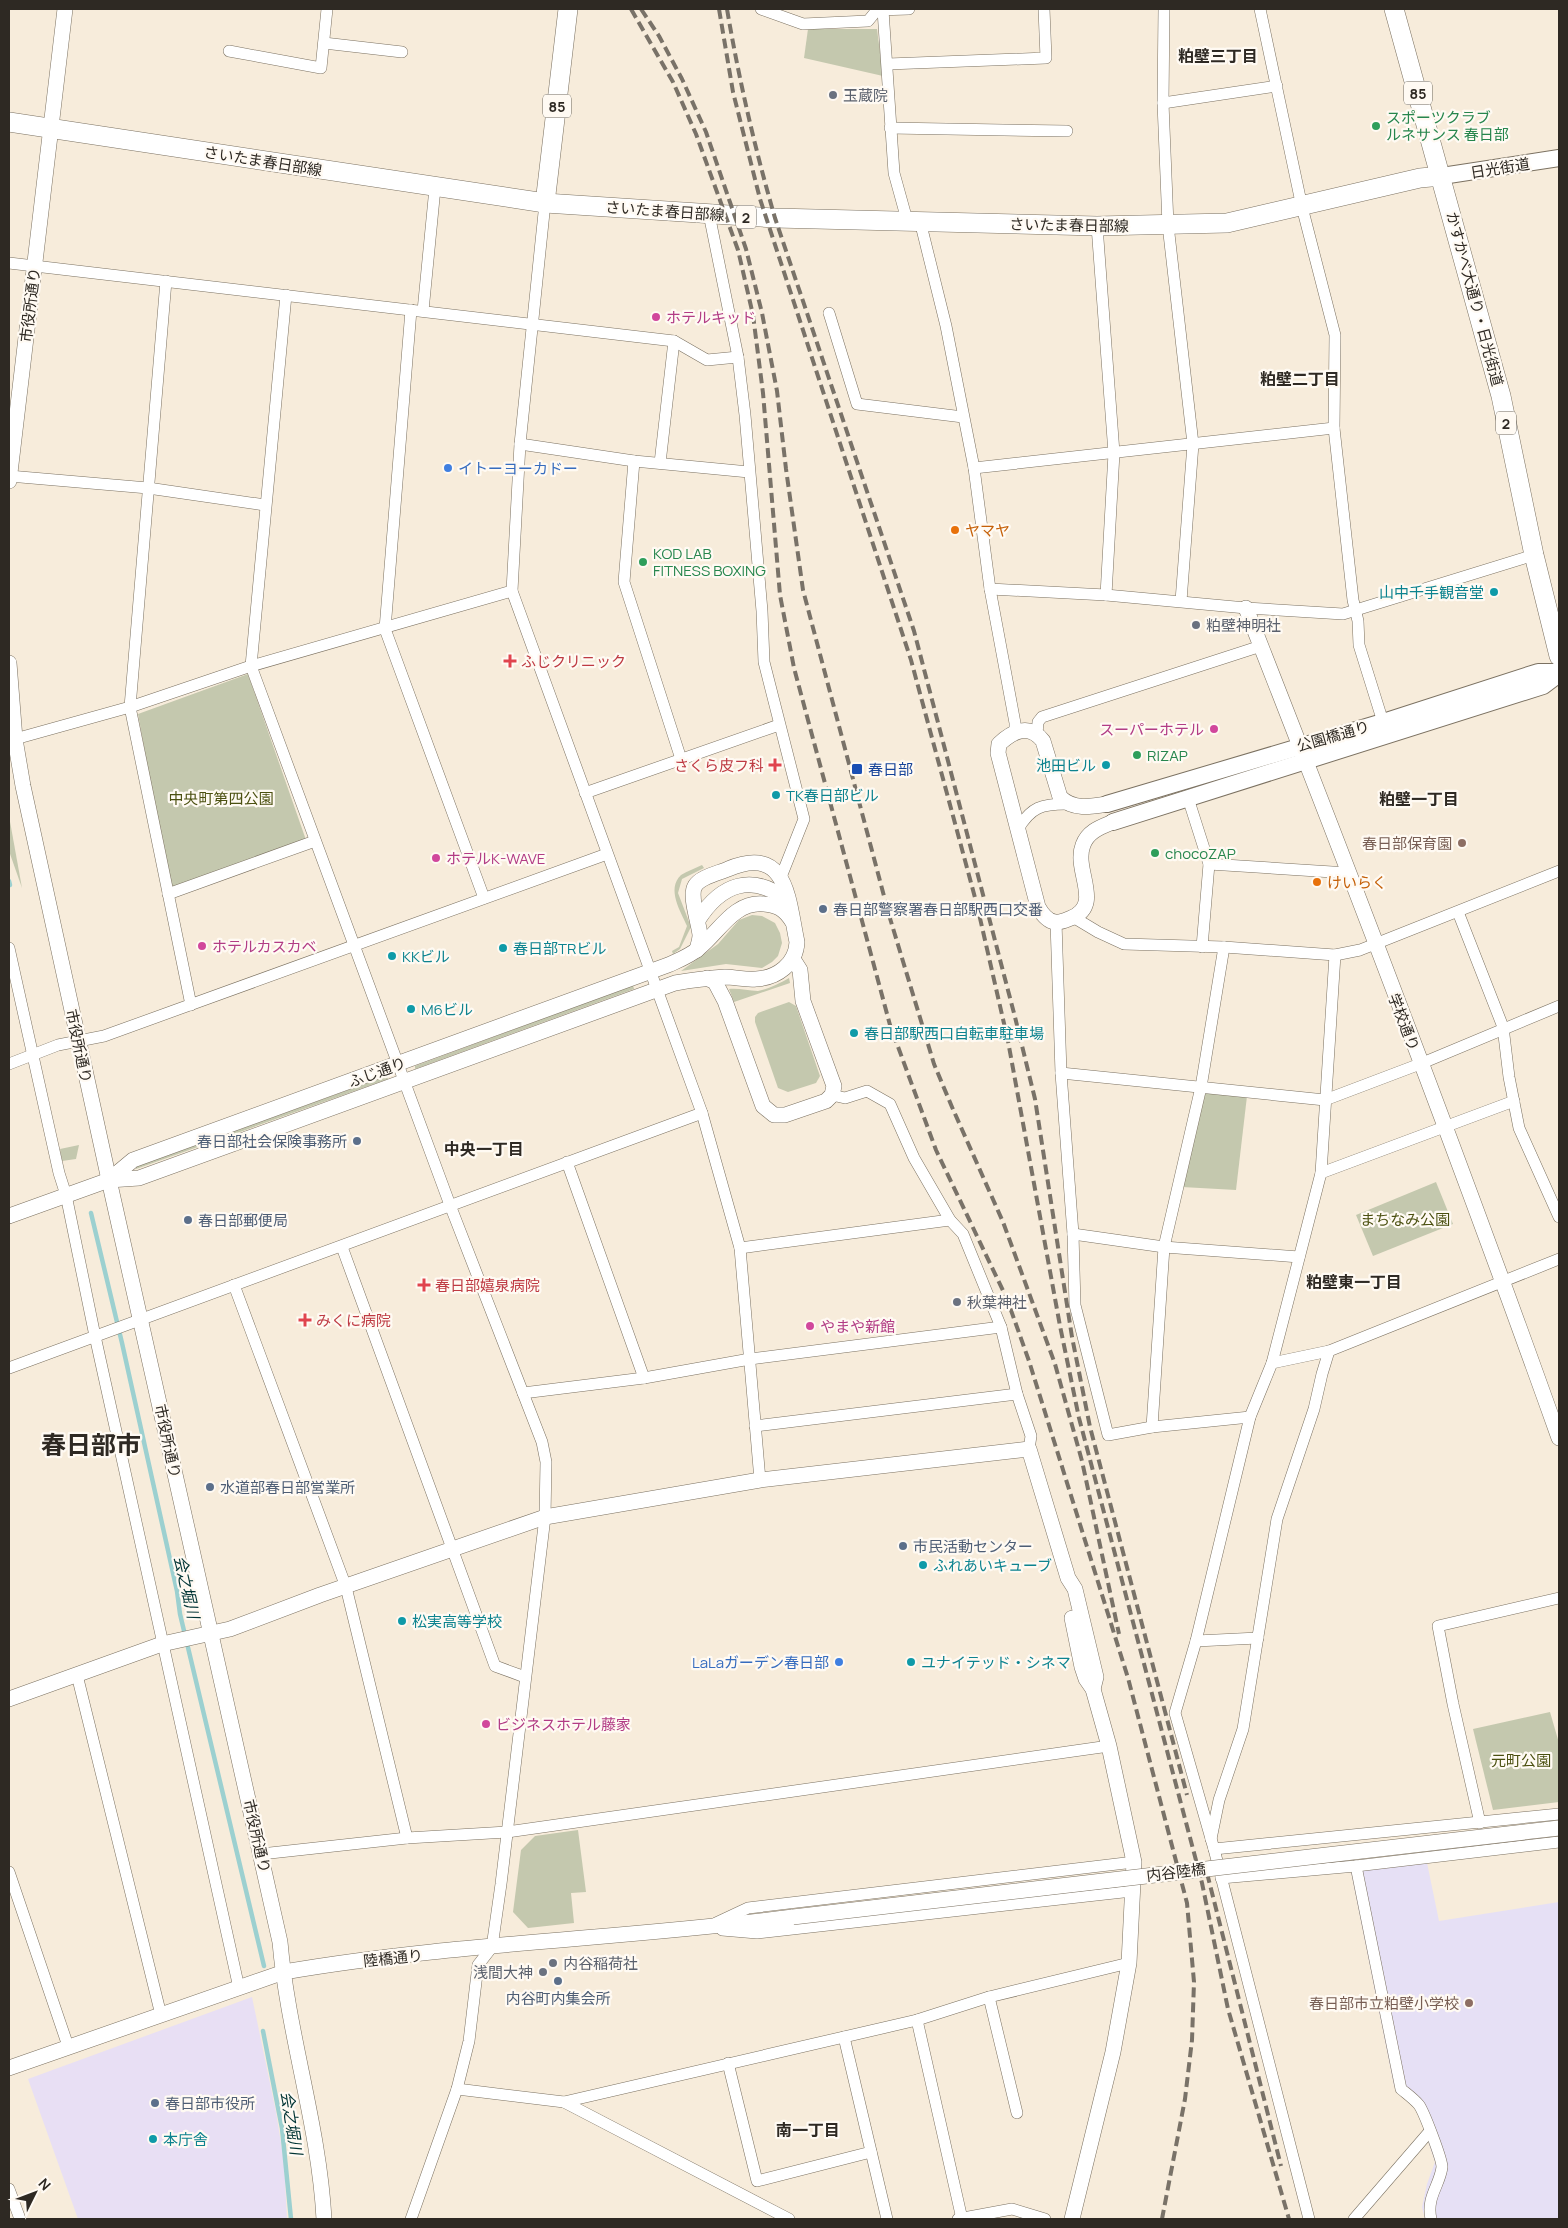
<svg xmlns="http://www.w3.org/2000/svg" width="1568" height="2228" font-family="Manrope,'Noto Sans JP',sans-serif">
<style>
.commercial{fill:#e8dff4}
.education{fill:#e6e0f5}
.green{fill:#c4c8ae}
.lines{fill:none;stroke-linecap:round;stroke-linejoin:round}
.stream{stroke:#9cd0d0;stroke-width:4.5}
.minor-casing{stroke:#7b7161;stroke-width:12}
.tertiary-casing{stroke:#7b7161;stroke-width:16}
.secondary-casing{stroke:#7b7161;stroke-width:18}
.primary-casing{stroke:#7b7161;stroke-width:20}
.minor{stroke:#fff;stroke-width:11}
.tertiary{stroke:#fff;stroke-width:15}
.secondary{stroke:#fff;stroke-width:16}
.primary{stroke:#fff;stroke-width:19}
.rail{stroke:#797268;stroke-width:4;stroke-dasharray:10 5;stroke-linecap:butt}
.tertiary-bridge-casing{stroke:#7b7161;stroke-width:16;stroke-linecap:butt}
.tertiary-bridge{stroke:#fff;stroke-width:15}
.worship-dot{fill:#6b7280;stroke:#fffaf3;stroke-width:2}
.leisure-dot{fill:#2e9e5b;stroke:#fffaf3;stroke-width:2}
.hotel-dot{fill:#d1479c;stroke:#fffaf3;stroke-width:2}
.shop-dot{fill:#3f7fe0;stroke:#fffaf3;stroke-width:2}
.food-dot{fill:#e8710a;stroke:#fffaf3;stroke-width:2}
.culture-dot{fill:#0f9aa8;stroke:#fffaf3;stroke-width:2}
.health-dot{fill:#e0444e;stroke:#fffaf3;stroke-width:2}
.transit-dot{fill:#1a4fb4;stroke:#fffaf3;stroke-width:2}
.education-dot{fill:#8d6e63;stroke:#fffaf3;stroke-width:2}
.service-dot{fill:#5c6f8a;stroke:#fffaf3;stroke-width:2}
.labels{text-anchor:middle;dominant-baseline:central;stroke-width:4.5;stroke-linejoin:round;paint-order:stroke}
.shield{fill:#fffaf3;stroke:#6d6861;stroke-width:1}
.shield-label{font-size:14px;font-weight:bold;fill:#2e2923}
.worship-label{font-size:15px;fill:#5b616d;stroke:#fffaf3;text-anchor:start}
.leisure-label{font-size:15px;fill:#27864d;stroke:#fffaf3;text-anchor:start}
.street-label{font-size:15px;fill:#2e2923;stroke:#fffaf3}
.hotel-label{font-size:15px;fill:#b23c85;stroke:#fffaf3;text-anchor:start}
.shop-label{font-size:15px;fill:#366cbe;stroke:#fffaf3;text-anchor:start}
.food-label{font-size:15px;fill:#c56008;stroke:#fffaf3;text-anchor:start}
.culture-label{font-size:15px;fill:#0d838f;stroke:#fffaf3;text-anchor:start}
.health-label{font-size:15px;fill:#be3a42;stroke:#fffaf3;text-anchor:start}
.transit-label{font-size:15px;fill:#164399;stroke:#fffaf3;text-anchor:start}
.park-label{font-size:15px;fill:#4b5010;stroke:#fffaf3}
.education-label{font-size:15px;fill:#785e54;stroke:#fffaf3;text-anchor:end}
.service-label{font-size:15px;fill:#4e5e75;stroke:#fffaf3;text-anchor:start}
.neighbourhood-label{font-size:16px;font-weight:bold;fill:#2e2923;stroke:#fffaf3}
.water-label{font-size:16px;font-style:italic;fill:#003434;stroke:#fffaf3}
.town-label{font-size:25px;font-weight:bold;fill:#2e2923;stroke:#fffaf3}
</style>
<rect width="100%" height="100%" fill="#f7ecdb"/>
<!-- commercial -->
<polygon class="commercial" points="252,1997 276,2112 284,2162 287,2219 78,2219 28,2079"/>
<!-- education -->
<polygon class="education" points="1425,1853 1439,1921 1559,1902 1559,2219 1425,2219 1422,2207 1427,2184 1435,2162 1418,2111 1411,2099 1394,2086 1349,1862"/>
<!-- green -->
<g class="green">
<polygon points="808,29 877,29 883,76 804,58"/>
<polygon points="248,674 306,840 170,890 138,714"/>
<polygon points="9,816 22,888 9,851"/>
<path d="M702,865l2,3 -22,11 -4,14 13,34 -11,22 -7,5 -1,-3 7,-4 8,-21c-6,-14 -21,-37 -6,-51 6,-4 15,-7 21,-10z"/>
<polygon points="752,915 762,916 775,923 780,933 782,943 778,956 772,962 762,968 726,964 681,971 718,944 739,920"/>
<path d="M789,978l1,5 -56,19 -5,-13c10,-1 19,2 29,2 11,-2 22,-8 31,-13z"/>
<polygon points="633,985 634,989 415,1069 415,1066"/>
<polygon points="789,1002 796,1006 820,1076 816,1083 788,1092 778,1088 755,1022 755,1017 758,1013"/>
<polygon points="387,1076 388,1079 136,1169 136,1166"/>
<polygon points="1203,1089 1247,1096 1236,1190 1182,1187"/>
<polygon points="79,1145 76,1159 62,1161 60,1149"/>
<polygon points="1436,1182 1453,1224 1373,1256 1356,1215"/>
<polygon points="1550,1712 1559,1743 1559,1802 1493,1810 1473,1729"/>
<polygon points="578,1830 586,1892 571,1893 574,1923 528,1928 513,1912 521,1850 535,1836"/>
</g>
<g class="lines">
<!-- stream -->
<g class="stream">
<polyline points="9,881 10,885"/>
<polyline points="91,1213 122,1343 177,1591 180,1614 264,1966"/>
<polyline points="263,2031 282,2128 291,2219"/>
</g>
<!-- minor casing -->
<g class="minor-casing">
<g id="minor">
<polyline points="761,9 803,24 868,21 877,10 909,9"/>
<polyline points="1164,9 1163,103 1168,225 1193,444 1181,601"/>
<polyline points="1260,9 1302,207 1335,335 1334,428 1353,600 1358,621 1359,645 1383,722"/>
<polyline points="883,10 894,173 907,220"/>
<polyline points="324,43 402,52"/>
<polyline points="229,51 321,68 327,9"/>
<polyline points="888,64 1046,58 1044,9"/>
<polyline points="1163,103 1277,86"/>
<polyline points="890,128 1067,131"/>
<polyline points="545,203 520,444 512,591 702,1113 740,1248 760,1480"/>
<polyline points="709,214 738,357 745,415 762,611 764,662 804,819 781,877"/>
<polyline points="920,221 946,326 974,468 990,589 1015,723 1015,732"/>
<polyline points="1097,226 1114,453 1106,595"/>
<polyline points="9,263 674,341 707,360 738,357"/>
<polyline points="166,281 130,707 191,1005"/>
<polyline points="286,295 251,666 450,1205 542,1442 546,1462 545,1517 501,1884 492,1947 478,1965 469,2041 457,2089 411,2219"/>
<polyline points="411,310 385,629 484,898"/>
<polyline points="423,311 435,188"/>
<polyline points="829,313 857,404 963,417"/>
<polyline points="520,444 634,461 749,472"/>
<polyline points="634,461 624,582 681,759"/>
<polyline points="660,463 674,341"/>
<polyline points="974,468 1334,428"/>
<polyline points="9,476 148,488 265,505"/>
<polyline points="990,589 1106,595 1246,608 1343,614 1534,555"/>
<polyline points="1037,734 1038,722 1042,717 1261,646"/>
<polyline points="9,738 15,739 130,707 251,666 512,591"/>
<polyline points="585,793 779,725"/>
<polyline points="1188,798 1209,864 1202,947"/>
<path d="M1018,829c13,-22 24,-25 48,-25"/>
<polyline points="1209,864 1348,873"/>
<polyline points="168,894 315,841"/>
<polyline points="1458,912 1503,1027 1509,1077 1519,1128 1559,1217"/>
<polyline points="1073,917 1098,932 1124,944 1224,947 1335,955 1360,950 1559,871"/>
<polyline points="1056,922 1061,1073 1073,1234 1075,1305 1108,1435 1152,1427 1250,1417"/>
<polyline points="9,948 59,1173 66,1195 95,1336 239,1988"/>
<polyline points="9,1064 58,1045 104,1036 607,854"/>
<polyline points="1061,1073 1325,1100 1420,1064 1559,1006"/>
<polyline points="832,1095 845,1098 867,1091 890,1104 914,1158 950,1220 963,1234 1001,1327 1017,1394 1031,1436 1029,1449"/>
<polyline points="567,1162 644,1378"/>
<polyline points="1321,1173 1514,1101"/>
<polyline points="1073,1234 1164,1247 1299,1257"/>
<polyline points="342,1247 495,1666 525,1677"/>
<polyline points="740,1248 950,1220"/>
<polyline points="234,1285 346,1587 407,1838"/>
<polyline points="1272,1363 1329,1351 1559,1259"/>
<polyline points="9,1368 702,1113"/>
<polyline points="523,1393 644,1378 750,1359 1001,1327"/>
<polyline points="755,1426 1017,1394"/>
<polyline points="1152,1427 1164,1247 1201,1087 1224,947"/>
<polyline points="1196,1641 1258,1638"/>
<polyline points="77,1675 161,2015"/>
<polyline points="1480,1823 1453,1704 1438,1626 1559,1598"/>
<polyline points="1211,1839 1219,1800 1243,1729 1277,1519 1314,1409 1322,1374 1329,1351"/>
<polyline points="1214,1849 1559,1814"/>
<polyline points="261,1854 407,1838 507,1832 1109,1746"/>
<path d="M1356,1866l45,223c6,5 13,10 18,16 5,7 23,54 23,62 -2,18 -16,30 -11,52"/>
<polyline points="9,1872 68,2046"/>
<polyline points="1221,1878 1356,1866 1559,1842"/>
<polyline points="716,1923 748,1908 1134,1862"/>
<polyline points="722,1930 757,1933 1132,1891"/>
<polyline points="989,1997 1017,2113"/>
<polyline points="917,2020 962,2219"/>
<polyline points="844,2037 887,2219"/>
<polyline points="728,2063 757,2181 871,2152"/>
<polyline points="457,2089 564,2102 917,2020 989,1997 1129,1963"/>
<polyline points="564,2102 789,2219"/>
<polyline points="9,2189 20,2219"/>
<polyline points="958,2219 1012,2209 1045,2219"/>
<polyline points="1309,2219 1214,1849 1175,1713 1196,1641 1250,1417 1272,1363 1321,1173 1335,955"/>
<polyline points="1354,2219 1430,2131"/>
</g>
</g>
<!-- tertiary casing -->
<g class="tertiary-casing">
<g id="tertiary">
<polyline points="9,481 65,9"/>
<path d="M1246,608c108,275 214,552 313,830"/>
<path d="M9,663l6,76 8,47 86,394 171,762c8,93 39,183 44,277"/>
<path d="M1107,804c-17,3 -34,6 -47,-7l-17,-56c-14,-18 -30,-10 -44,3l-1,9 40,154c4,7 9,14 17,15 5,1 11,-2 16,-4 33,-13 2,-48 12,-73 5,-14 18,-18 30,-23"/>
<path d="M698,920c23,-36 54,-48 90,-19"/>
<polyline points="707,978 715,982 725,1001 763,1106 774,1115 785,1115 826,1101 832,1095 834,1086 803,1001 800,970 793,959"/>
<path d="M109,1180l24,-20 535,-195c11,-5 22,-9 31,-17 20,-16 35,-47 65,-44 14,1 21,6 28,17"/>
<path d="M9,1216l100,-36 30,-2 536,-195c17,-3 33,-5 50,-6 10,0 20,3 31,2 21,-1 40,-15 41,-37 -9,-42 -9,-98 -69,-73 -9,4 -28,8 -33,17 -6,10 4,37 5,49 0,5 -2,10 -3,15"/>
<polyline points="1072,1618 1082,1667 1086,1679 1093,1689 1109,1746 1134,1862 1129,1963 1113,2052 1072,2219"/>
<polyline points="9,1699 162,1644 230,1629 320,1595 545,1517 760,1480 1029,1449 1068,1578 1075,1589 1096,1677 1093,1689"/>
<path d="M9,2068l275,-96c168,-29 340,-33 509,-55"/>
</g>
</g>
<!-- secondary casing -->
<g class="secondary-casing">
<g id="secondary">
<polyline points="1442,176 1559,158"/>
<polyline points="1107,804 1383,722 1538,672 1559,672"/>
<polyline points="1113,822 1543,686 1559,674"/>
</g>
</g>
<!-- primary casing -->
<g class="primary-casing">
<g id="primary">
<polyline points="1394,9 1501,396 1534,555 1559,656"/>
<polyline points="9,122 545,203 775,218 1097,226 1227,223 1420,178 1442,176"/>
<polyline points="545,203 568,9"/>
</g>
</g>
<!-- minor -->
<use href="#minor" class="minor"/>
<!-- tertiary -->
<use href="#tertiary" class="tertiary"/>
<!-- secondary -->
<use href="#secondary" class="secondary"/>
<!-- primary -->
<use href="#primary" class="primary"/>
<!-- rail -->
<g class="rail">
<polyline points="631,9 673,82 696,134 738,250 753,315 763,393 780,595 794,668 890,1025 936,1150 1007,1299 1029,1361 1128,1678 1187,1903 1194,1982 1192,2040 1185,2099 1162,2219"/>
<polyline points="641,9 659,36 682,79 706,132 746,249 762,313 777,391 786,469 803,590 889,915 934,1064 952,1107 1003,1222 1055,1364 1082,1461 1119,1634"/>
<polyline points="719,9 733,92 760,199 911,660 977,905 1008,1041 1060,1326 1079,1418 1202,1883 1228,2009 1289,2219"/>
<path d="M727,9c12,71 28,140 48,209l139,413 101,386 20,82 37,238 18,90 97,368"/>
<polyline points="1207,1873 1281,2166"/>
</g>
<!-- tertiary-bridge casing -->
<g class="tertiary-bridge-casing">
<polyline id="tertiary-bridge" points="793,1917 1559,1828"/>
</g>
<!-- tertiary-bridge -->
<use href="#tertiary-bridge" class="tertiary-bridge"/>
</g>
<!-- markers -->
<g class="worship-dot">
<circle cx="833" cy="95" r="5"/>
<circle cx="1196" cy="625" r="5"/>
<circle cx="957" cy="1302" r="5"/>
<circle cx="553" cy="1963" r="5"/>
<circle cx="543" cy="1972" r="5"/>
</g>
<g class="leisure-dot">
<circle cx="1376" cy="126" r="5"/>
<circle cx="643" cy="562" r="5"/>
<circle cx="1137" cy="755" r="5"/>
<circle cx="1155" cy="853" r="5"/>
</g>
<g class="hotel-dot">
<circle cx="656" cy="317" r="5"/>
<circle cx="1214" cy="729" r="5"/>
<circle cx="436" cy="858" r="5"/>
<circle cx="202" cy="946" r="5"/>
<circle cx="810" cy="1326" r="5"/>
<circle cx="486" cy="1724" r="5"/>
</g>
<g class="shop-dot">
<circle cx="448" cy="468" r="5"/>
<circle cx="839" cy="1662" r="5"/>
</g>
<g class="food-dot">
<circle cx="955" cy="530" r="5"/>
<circle cx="1317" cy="882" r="5"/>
</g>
<g class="culture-dot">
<circle cx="1494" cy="592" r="5"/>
<circle cx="1106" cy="765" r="5"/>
<circle cx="776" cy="795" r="5"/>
<circle cx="503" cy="948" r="5"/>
<circle cx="392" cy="956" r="5"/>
<circle cx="411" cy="1009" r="5"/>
<circle cx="854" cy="1033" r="5"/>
<circle cx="923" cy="1565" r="5"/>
<circle cx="402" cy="1621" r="5"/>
<circle cx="911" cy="1662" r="5"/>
<circle cx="153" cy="2139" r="5"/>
</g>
<g class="health-dot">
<path d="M507.5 653.5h5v5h5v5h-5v5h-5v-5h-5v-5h5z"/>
<path d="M772.5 757.5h5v5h5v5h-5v5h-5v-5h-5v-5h5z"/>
<path d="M421.5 1277.5h5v5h5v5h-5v5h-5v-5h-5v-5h5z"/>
<path d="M302.5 1312.5h5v5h5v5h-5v5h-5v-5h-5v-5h5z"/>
</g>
<rect class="transit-dot" x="851" y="763" width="12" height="12" rx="2.5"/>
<g class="education-dot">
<circle cx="1462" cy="843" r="5"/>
<circle cx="1469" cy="2003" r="5"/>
</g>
<g class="service-dot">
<circle cx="823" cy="909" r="5"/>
<circle cx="357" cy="1141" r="5"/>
<circle cx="188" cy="1220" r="5"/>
<circle cx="210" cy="1487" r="5"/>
<circle cx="903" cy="1546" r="5"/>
<circle cx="558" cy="1981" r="5"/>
<circle cx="155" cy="2103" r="5"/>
</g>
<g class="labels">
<!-- shield labels -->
<g class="shield">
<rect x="1404" y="81.5" width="28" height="23" rx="4"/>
<rect x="543" y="94.5" width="28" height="23" rx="4"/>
<rect x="736" y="205.5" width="20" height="23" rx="4"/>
<rect x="1496" y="411.5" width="20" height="23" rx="4"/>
</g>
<g class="shield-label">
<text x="1418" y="93">85</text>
<text x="557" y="106">85</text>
<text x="746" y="217">2</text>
<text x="1506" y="423">2</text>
</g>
<!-- worship labels -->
<g class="worship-label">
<text x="843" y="95">玉蔵院</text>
<text x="1206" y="625">粕壁神明社</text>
<text x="967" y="1302">秋葉神社</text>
<text x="563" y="1963">内谷稲荷社</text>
<text x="533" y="1972" text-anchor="end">浅間大神</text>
</g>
<!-- leisure labels -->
<g class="leisure-label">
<text x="1386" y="117">スポーツクラブ<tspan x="1386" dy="17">ルネサンス 春日部</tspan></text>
<text x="653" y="553">KOD LAB<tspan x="653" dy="17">FITNESS BOXING</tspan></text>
<text x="1147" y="755">RIZAP</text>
<text x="1165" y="853">chocoZAP</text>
</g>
<!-- street labels -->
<g class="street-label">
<text transform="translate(263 161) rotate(9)">さいたま春日部線</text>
<text transform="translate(1500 168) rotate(-9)">日光街道</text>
<text transform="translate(665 211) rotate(4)">さいたま春日部線</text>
<text transform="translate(1069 225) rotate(1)">さいたま春日部線</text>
<text transform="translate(1475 299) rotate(75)">かすかべ大通り・日光街道</text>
<text transform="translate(30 305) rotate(-83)">市役所通り</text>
<text transform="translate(1333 736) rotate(-16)">公園橋通り</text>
<text transform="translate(1404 1022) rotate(69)">学校通り</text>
<text transform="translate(79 1046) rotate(78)">市役所通り</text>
<text transform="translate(377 1072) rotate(-20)">ふじ通り</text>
<text transform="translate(168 1441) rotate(78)">市役所通り</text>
<text transform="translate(257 1836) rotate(77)">市役所通り</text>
<text transform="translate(1176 1872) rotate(-7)">内谷陸橋</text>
<text transform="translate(393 1958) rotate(-6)">陸橋通り</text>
</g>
<!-- hotel labels -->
<g class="hotel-label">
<text x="666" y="317">ホテルキッド</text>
<text x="1204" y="729" text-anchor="end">スーパーホテル</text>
<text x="446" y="858">ホテルK-WAVE</text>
<text x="212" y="946">ホテルカスカベ</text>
<text x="820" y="1326">やまや新館</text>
<text x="496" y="1724">ビジネスホテル藤家</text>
</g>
<!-- shop labels -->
<g class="shop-label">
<text x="458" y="468">イトーヨーカドー</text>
<text x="829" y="1662" text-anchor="end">LaLaガーデン春日部</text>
</g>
<!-- food labels -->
<g class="food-label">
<text x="965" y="530">ヤマヤ</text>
<text x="1327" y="882">けいらく</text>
</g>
<!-- culture labels -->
<g class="culture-label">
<text x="1484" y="592" text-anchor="end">山中千手観音堂</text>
<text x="1096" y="765" text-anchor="end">池田ビル</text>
<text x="786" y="795">TK春日部ビル</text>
<text x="513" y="948">春日部TRビル</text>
<text x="402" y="956">KKビル</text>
<text x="421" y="1009">M6ビル</text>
<text x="864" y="1033">春日部駅西口自転車駐車場</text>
<text x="933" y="1565">ふれあいキューブ</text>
<text x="412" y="1621">松実高等学校</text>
<text x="921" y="1662">ユナイテッド・シネマ</text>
<text x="163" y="2139">本庁舎</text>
</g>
<!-- health labels -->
<g class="health-label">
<text x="521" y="661">ふじクリニック</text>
<text x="764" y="765" text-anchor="end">さくら皮フ科</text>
<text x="435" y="1285">春日部嬉泉病院</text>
<text x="316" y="1320">みくに病院</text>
</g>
<!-- transit labels -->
<g class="transit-label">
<text x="868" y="769">春日部</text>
</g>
<!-- park labels -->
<g class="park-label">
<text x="221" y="798">中央町第四公園</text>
<text x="1405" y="1219">まちなみ公園</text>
<text x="1521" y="1760">元町公園</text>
</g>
<!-- education labels -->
<g class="education-label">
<text x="1452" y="843">春日部保育園</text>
<text x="1459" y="2003">春日部市立粕壁小学校</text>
</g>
<!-- service labels -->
<g class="service-label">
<text x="833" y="909">春日部警察署春日部駅西口交番</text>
<text x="347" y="1141" text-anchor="end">春日部社会保険事務所</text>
<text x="198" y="1220">春日部郵便局</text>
<text x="220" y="1487">水道部春日部営業所</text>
<text x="913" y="1546">市民活動センター</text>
<text x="558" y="1998" text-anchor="middle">内谷町内集会所</text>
<text x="165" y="2103">春日部市役所</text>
</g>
<!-- neighbourhood labels -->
<g class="neighbourhood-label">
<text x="1218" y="56">粕壁三丁目</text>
<text x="1300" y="379">粕壁二丁目</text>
<text x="1419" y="799">粕壁一丁目</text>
<text x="484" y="1149">中央一丁目</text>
<text x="1354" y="1282">粕壁東一丁目</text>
<text x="808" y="2130">南一丁目</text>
</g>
<!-- water labels -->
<g class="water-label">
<text transform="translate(187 1587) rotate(77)">会之堀川</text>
<text transform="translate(292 2123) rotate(81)">会之堀川</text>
</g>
<!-- town labels -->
<g class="town-label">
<text x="91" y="1444">春日部市</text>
</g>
</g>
<!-- border -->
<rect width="1568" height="2228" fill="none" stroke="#2e2923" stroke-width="20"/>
<!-- north arrow -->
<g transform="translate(35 2193) rotate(48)" stroke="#fffaf3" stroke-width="4" paint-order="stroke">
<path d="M0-4L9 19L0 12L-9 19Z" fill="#2e2923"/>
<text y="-8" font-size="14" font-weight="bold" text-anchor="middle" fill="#2e2923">N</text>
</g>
</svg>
